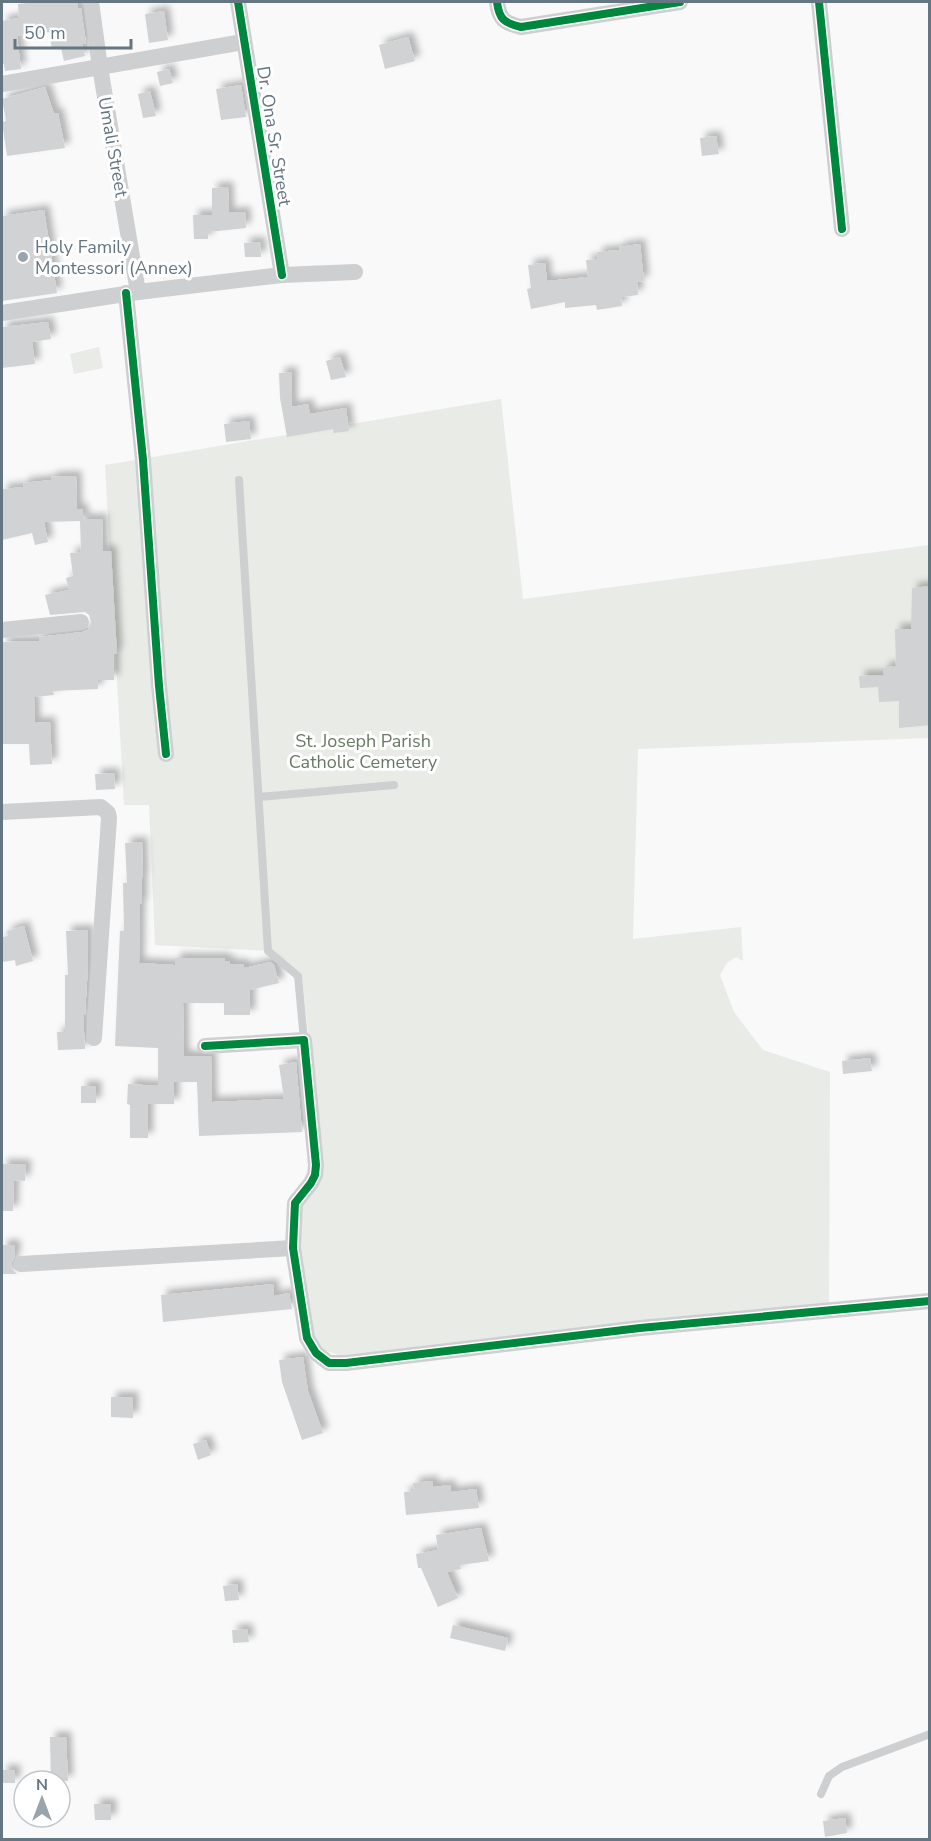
<svg xmlns="http://www.w3.org/2000/svg" width="931" height="1841" font-family="'Nunito Sans',sans-serif">
<style>
.green{fill:#e8ebe6}
.building{fill:#d0d2d3;filter:url(#shadow)}
.lines{fill:none;stroke-linecap:round;stroke-linejoin:round}
.lane{stroke:#cecfd0;stroke-width:8}
.street{stroke:#cecfd0;stroke-width:16}
.cycleway-casing{stroke:#fff;stroke-width:11}
.cycleway{stroke:#00873e;stroke-width:8}
.poi-dot{fill:#99a4ac;stroke:#fff;stroke-width:2}
.labels{text-anchor:middle;dominant-baseline:central;stroke-width:6;stroke-linejoin:round;paint-order:stroke}
.street-label{font-size:18px;fill:#657683;stroke:#fff}
.poi-label{font-size:18px;fill:#657683;stroke:#fff;text-anchor:start}
.park-label{font-size:18px;fill:#687a64;stroke:#fff}
</style>
<defs>
<filter id="shadow"><feDropShadow dx="5.5" dy="-5.5" stdDeviation="3" flood-color="#0004"/></filter>
</defs>
<rect width="100%" height="100%" fill="#f9f9f9"/>
<!-- green -->
<g class="green">
<polygon points="99,347 103,368 74,374 70,354"/>
<polygon points="501,399 523,599 929,545 929,738 638,749 633,939 741,927 743,961 736,957 727,963 720,975 734,1012 763,1050 830,1072 829,1304 342,1356 323,1350 312,1338 299,1249 297,1206 323,1164 302,977 268,951 155,945 149,805 124,805 105,465"/>
</g>
<!-- building -->
<g class="building">
<polygon points="39,2 77,2 78,9 81,8 86,43 82,44 85,56 64,61 61,48 52,49 49,32 17,36 21,69 5,71 4,64 2,64 2,21 19,18 18,4"/>
<polygon points="164,11 168,40 149,43 145,14"/>
<polygon points="408,37 415,61 385,69 379,45"/>
<polygon points="169,69 173,83 160,86 157,72"/>
<polygon points="241,85 246,117 221,120 216,89"/>
<polygon points="45,87 54,114 58,113 65,148 7,156 2,122 6,121 2,99"/>
<polygon points="150,91 156,116 143,118 138,94"/>
<polygon points="716,136 719,154 702,156 700,138"/>
<polygon points="228,187 229,213 245,212 246,228 208,232 208,239 194,239 193,215 212,215 212,188"/>
<polygon points="44,210 57,293 2,301 2,216"/>
<polygon points="260,242 261,257 245,257 244,243"/>
<polygon points="640,244 644,281 637,282 638,295 621,297 622,306 597,310 596,305 565,308 565,302 531,309 527,289 531,288 528,265 545,263 547,281 588,277 586,260 598,259 597,252 619,250 619,247"/>
<polygon points="48,322 51,339 32,342 35,364 2,368 2,327"/>
<polygon points="340,357 346,377 331,380 326,361"/>
<polygon points="292,372 292,407 308,404 310,414 346,408 349,431 334,433 333,429 287,437 280,398 279,373"/>
<polygon points="249,421 251,439 226,442 224,424"/>
<polygon points="76,476 77,509 83,509 83,519 102,519 103,551 111,551 117,654 114,654 114,680 98,680 98,689 53,691 54,695 34,697 35,723 50,722 52,764 30,765 29,744 2,744 2,642 39,641 39,637 82,632 88,630 91,622 89,615 85,612 50,615 45,595 69,590 66,578 73,576 70,553 81,552 80,521 44,522 48,542 35,545 32,533 2,540 2,489 24,487 23,483 51,480 51,477"/>
<polygon points="930,586 930,725 899,728 899,701 879,702 878,687 860,688 859,676 884,675 883,668 896,666 895,629 911,629 912,588"/>
<polygon points="114,773 115,789 96,790 95,774"/>
<polygon points="142,842 143,878 142,878 142,904 140,904 139,963 175,965 175,958 225,958 225,961 230,961 230,964 243,964 244,968 271,962 274,965 279,983 250,990 250,1015 224,1015 224,1003 183,1003 184,1056 211,1056 212,1102 284,1099 279,1065 296,1062 302,1132 199,1136 197,1082 174,1082 174,1104 148,1104 148,1138 130,1138 130,1105 127,1104 128,1084 158,1086 158,1048 115,1046 120,931 124,931 123,883 127,883 125,843"/>
<polygon points="24,926 33,961 16,966 15,960 2,962 2,937 8,936 7,931"/>
<polygon points="88,930 88,965 85,1015 83,1015 85,1049 58,1050 57,1032 65,1032 65,975 68,975 66,931"/>
<polygon points="870,1058 872,1071 843,1074 842,1061"/>
<rect x="81" y="1086" width="15" height="17"/>
<polygon points="2,1164 26,1165 25,1181 14,1180 13,1211 2,1211"/>
<polygon points="2,1245 15,1245 15,1256 11,1264 12,1269 17,1274 2,1274"/>
<polygon points="273,1284 274,1296 289,1293 292,1309 163,1322 161,1295"/>
<polygon points="303,1357 308,1391 323,1433 302,1440 282,1382 279,1360"/>
<polygon points="111,1397 133,1397 133,1418 111,1417"/>
<polygon points="206,1440 211,1455 198,1460 193,1444"/>
<polygon points="433,1481 433,1487 450,1485 451,1492 476,1489 479,1508 406,1515 404,1492 414,1491 413,1483"/>
<polygon points="481,1528 489,1561 460,1565 461,1569 447,1572 458,1598 438,1607 421,1568 418,1568 416,1554 438,1550 436,1535"/>
<polygon points="237,1584 239,1600 225,1601 223,1586"/>
<polygon points="453,1625 508,1638 505,1651 450,1638"/>
<polygon points="247,1629 249,1642 233,1643 232,1630"/>
<polygon points="50,1737 66,1737 68,1781 51,1781"/>
<rect x="2" y="1770" width="13" height="13"/>
<polygon points="94,1804 111,1804 111,1820 95,1820"/>
<polygon points="845,1818 847,1833 825,1837 823,1821"/>
</g>
<g class="lines">
<!-- lane -->
<g class="lane">
<polyline points="239,480 268,951 298,976 304,1040"/>
<polyline points="259,797 394,785"/>
<polyline points="821,1794 829,1776 842,1767 930,1734"/>
</g>
<!-- street -->
<g class="street">
<polyline points="91,2 100,67 138,292"/>
<polyline points="238,2 282,275"/>
<path d="M497,2c2,17 7,21 24,25l159,-25"/>
<polyline points="819,2 842,229"/>
<polyline points="2,84 243,42"/>
<polyline points="126,293 143,460 159,686 166,754"/>
<polyline points="2,313 138,292 282,275 355,272"/>
<polyline points="2,630 81,622"/>
<polyline points="2,812 101,807 108,813 109,818 94,1038"/>
<polyline points="205,1046 304,1040 316,1165 315,1175 311,1183 295,1203 293,1248 307,1338 316,1353 329,1363 346,1363 640,1328 930,1301"/>
<polyline points="21,1264 293,1248"/>
</g>
<!-- cycleway casing -->
<g class="cycleway-casing">
<g id="cycleway">
<polyline points="238,2 282,275"/>
<path d="M497,2c2,17 7,21 24,25l159,-25"/>
<polyline points="819,2 842,229"/>
<polyline points="126,293 143,460 159,686 166,754"/>
<polyline points="205,1046 304,1040 316,1165 315,1175 311,1183 295,1203 293,1248 307,1338 316,1353 329,1363 346,1363 640,1328 930,1301"/>
</g>
</g>
<!-- cycleway -->
<use href="#cycleway" class="cycleway"/>
</g>
<!-- markers -->
<circle class="poi-dot" cx="23" cy="257" r="6"/>
<g class="labels">
<!-- street labels -->
<g class="street-label">
<text transform="translate(274 136) rotate(81)">Dr. Ona Sr. Street</text>
<text transform="translate(113 147) rotate(80)">Umali Street</text>
</g>
<!-- poi labels -->
<g class="poi-label">
<text x="35" y="247">Holy Family<tspan x="35" dy="21">Montessori (Annex)</tspan></text>
</g>
<!-- park labels -->
<g class="park-label">
<text x="363" y="741">St. Joseph Parish<tspan x="363" dy="21">Catholic Cemetery</tspan></text>
</g>
</g>
<!-- border -->
<rect width="931" height="1841" fill="none" stroke="#657683" stroke-width="6"/>
<!-- north arrow -->
<g transform="translate(42 1799)"><circle r="28" fill="#ffffff" stroke="#c1c8cd" stroke-width="1.5"/>
<path d="M0-4.5L10 22L0 15L-10 22Z" fill="#99a4ac"/>
<text y="-9" font-size="16" font-weight="bold" text-anchor="middle" fill="#657683">N</text>
</g>
<!-- scale -->
<path d="M15 39v9h116v-9" fill="none" stroke="#657683" stroke-width="3"/>
<text x="24" y="39" font-size="18" fill="#657683" stroke="#ffffff" stroke-width="4.5" paint-order="stroke">50 m</text>
</svg>
